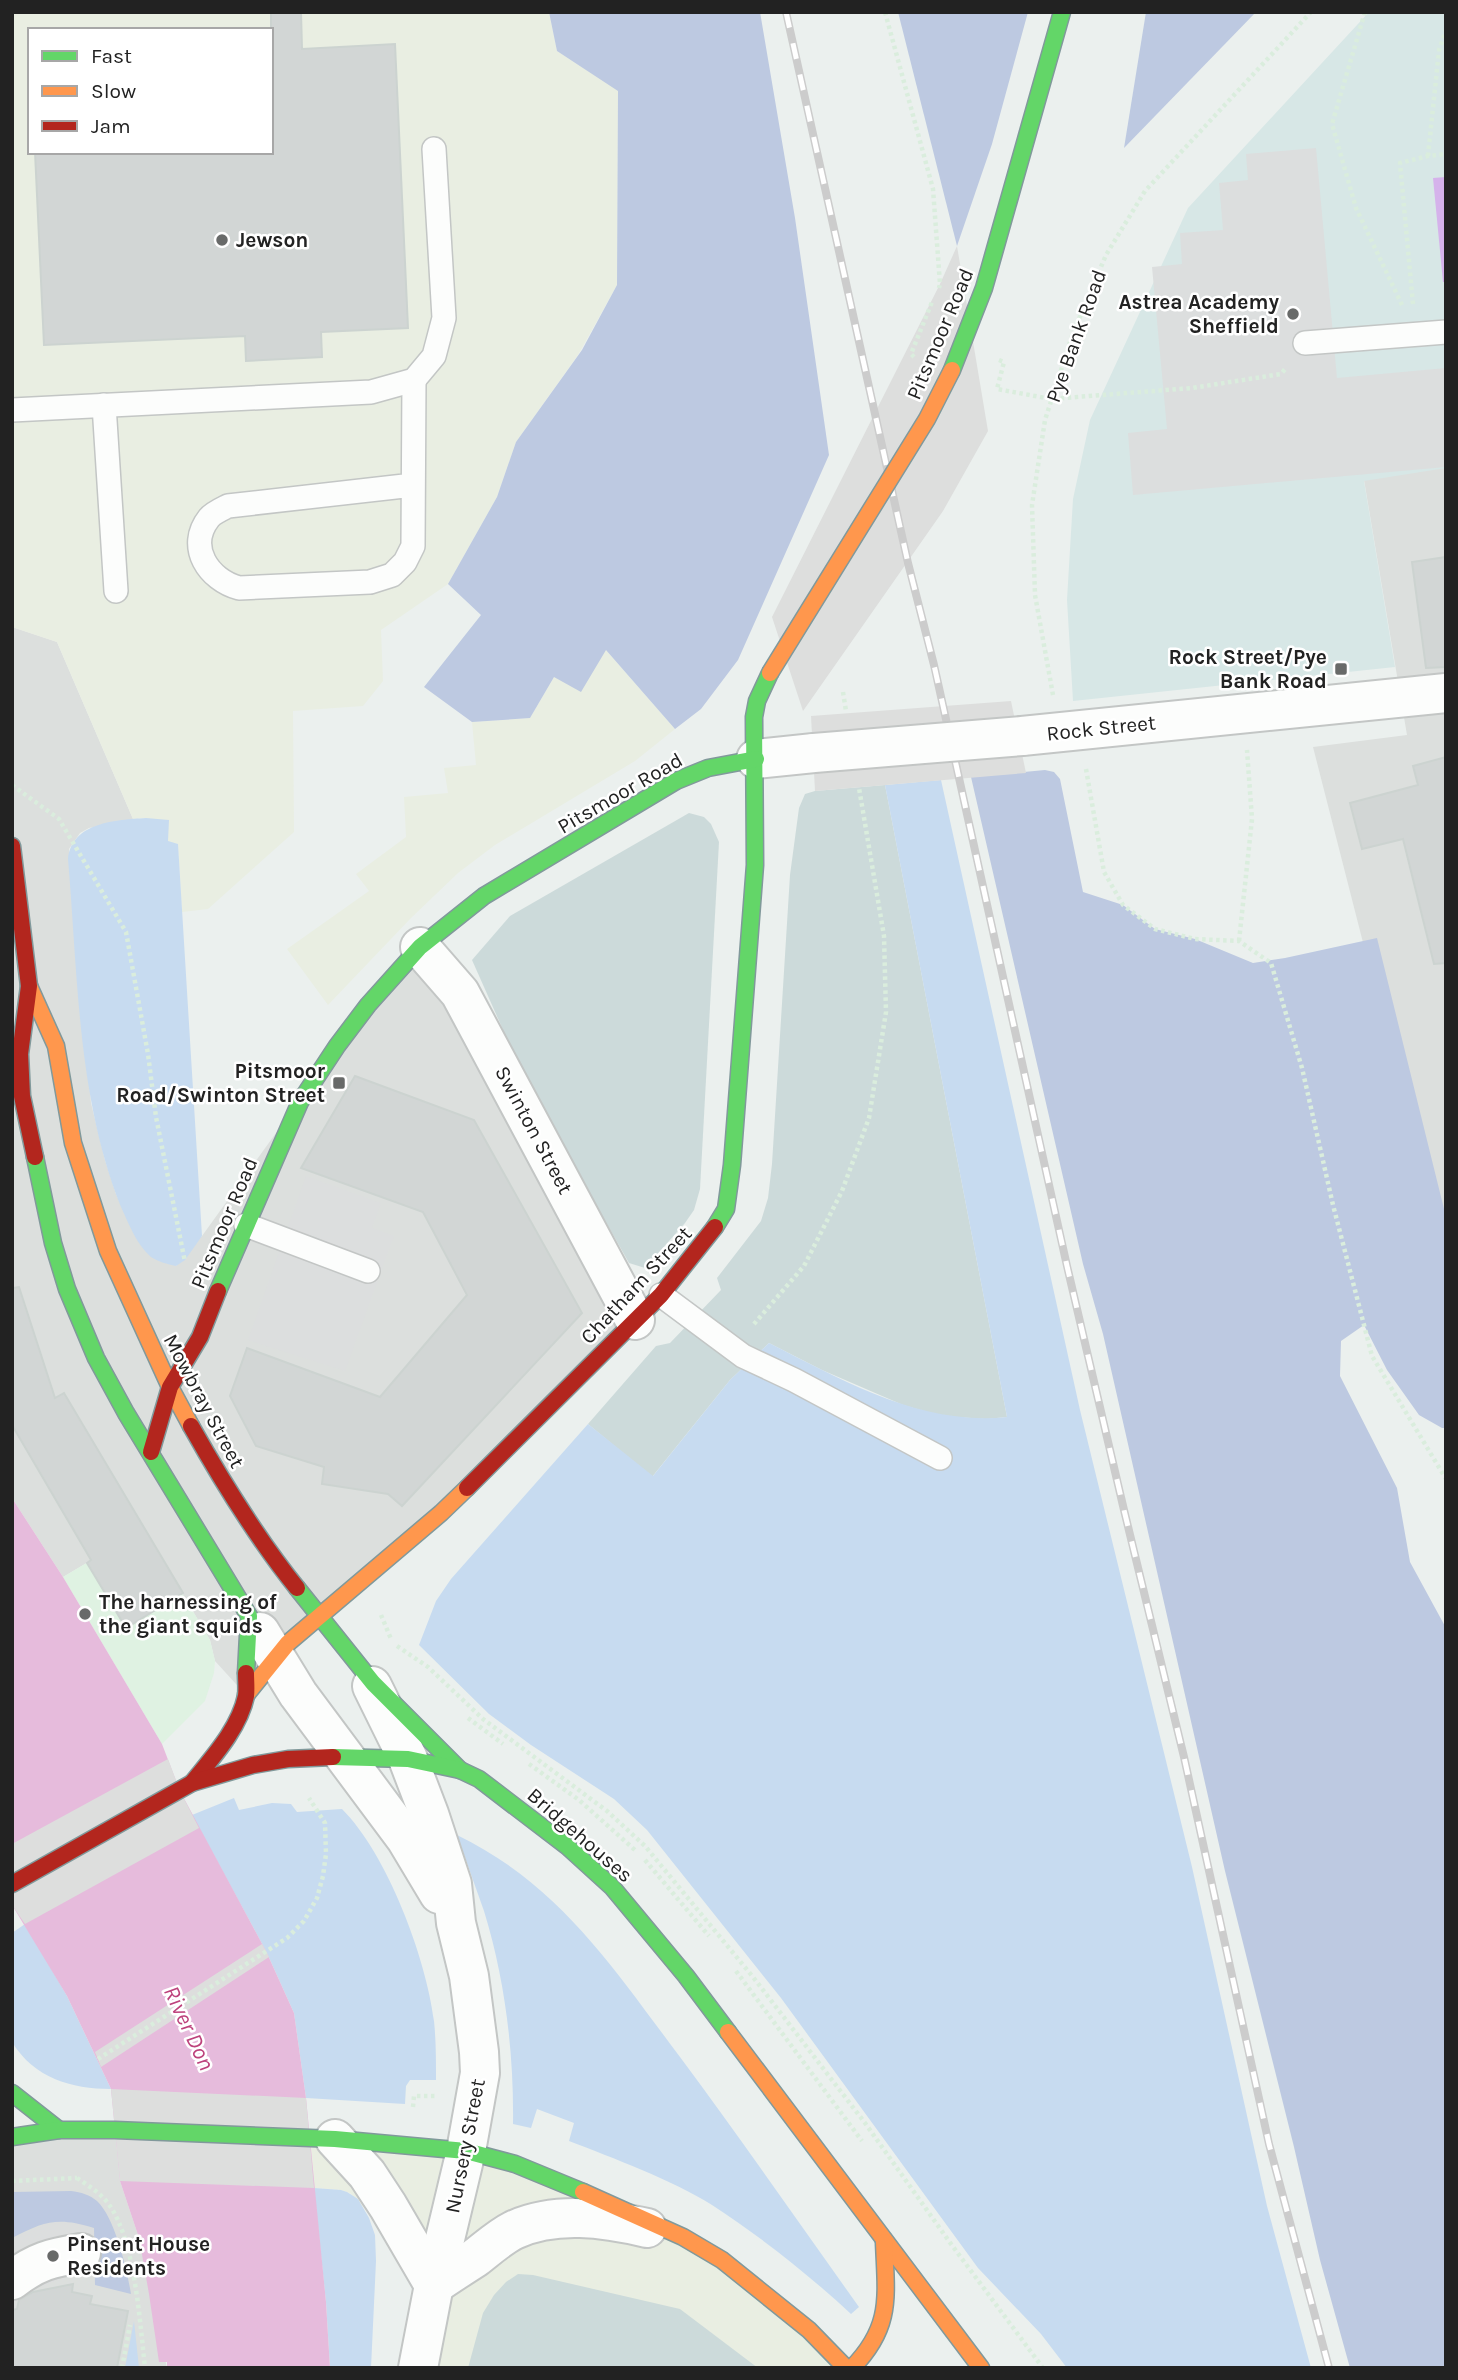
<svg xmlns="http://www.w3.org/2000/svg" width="1458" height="2380" font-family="Karla,sans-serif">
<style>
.residential{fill:#dcdfdd}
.commercial{fill:#dff2e2}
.industrial{fill:#e9eee2;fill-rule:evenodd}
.education{fill:#d7e7e6}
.religious{fill:#dcdede}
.construction{fill:#ccdada}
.grass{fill:#c7dbf0}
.forest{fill:#bdc9e1}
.pitch{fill:#d5b2eb}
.water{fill:#e6bbdc}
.pier{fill:#dddedd}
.building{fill:#d2d6d5;stroke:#ccd3d0;stroke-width:2}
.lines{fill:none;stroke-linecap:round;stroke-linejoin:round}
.lane-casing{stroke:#c3c6c5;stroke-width:26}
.street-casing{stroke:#c3c6c5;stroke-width:42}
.fast-casing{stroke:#81999b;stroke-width:19}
.slow-casing{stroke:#81999b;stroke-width:19}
.jam-casing{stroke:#81999b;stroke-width:19}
.path{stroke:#daeddd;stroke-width:4.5;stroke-dasharray:3.5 3.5;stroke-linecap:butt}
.lane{stroke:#fcfdfc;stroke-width:23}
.street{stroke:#fcfdfc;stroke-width:38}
.fast{stroke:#63d668;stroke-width:16}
.slow{stroke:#ff974d;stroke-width:16}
.jam{stroke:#b3261e;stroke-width:16}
.rail-casing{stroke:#ccc;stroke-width:8}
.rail{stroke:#fff;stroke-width:5;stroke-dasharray:16;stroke-linecap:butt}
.street-bridge-casing{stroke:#c3c6c5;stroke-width:42;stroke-linecap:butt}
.slow-bridge-casing{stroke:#81999b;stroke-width:19;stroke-linecap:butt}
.street-bridge{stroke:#fcfdfc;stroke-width:38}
.slow-bridge{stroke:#ff974d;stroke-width:16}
.poi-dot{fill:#686a69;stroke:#fff;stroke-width:2.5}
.labels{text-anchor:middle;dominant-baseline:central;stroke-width:5;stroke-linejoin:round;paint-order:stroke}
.poi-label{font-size:21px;font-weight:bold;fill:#222;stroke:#fff;text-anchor:start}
.street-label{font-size:21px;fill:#222;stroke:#fff}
.water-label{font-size:23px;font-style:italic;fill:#bd427c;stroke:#fff}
</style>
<rect width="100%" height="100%" fill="#ebf0ee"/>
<!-- residential -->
<g class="residential">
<polygon points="1446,467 1446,1267 1313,747 1407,735 1364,480"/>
<polygon points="12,627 57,642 133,819 89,828 80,833 69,849 91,1103 105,1160 116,1194 137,1239 176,1266 202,1236 355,1023 420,947 635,1320 246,1695 215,1661 210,1640 144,1529 63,1577 12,1498"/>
<polygon points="115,2130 120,2181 139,2238 167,2368 12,2368 12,2137"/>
</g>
<!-- commercial -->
<polygon class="commercial" points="144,1529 210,1640 215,1661 214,1673 205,1701 162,1744 63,1577"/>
<!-- industrial -->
<g class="industrial">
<path d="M12,12h537l8,39 61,39 -1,195 -39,70 -62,87 -19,55 -49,87 -67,46 2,51 -20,25 -70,5 1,121 -86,77 -26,3 -4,-68 -10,-2 -22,-24 -13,1 -76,-177 -45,-15zM30,30h241v122h-241z"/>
<polygon points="606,650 675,729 635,761 495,845 458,873 411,918 328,1005 287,949 369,891 356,874 406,837 404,797 448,793 444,768 476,765 472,722 530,718 554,677"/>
<polygon points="309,2138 466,2151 683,2237 846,2368 418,2368 434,2285 388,2206 364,2208 350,2193 341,2190 314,2188"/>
</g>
<!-- education -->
<polygon class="education" points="1369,12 1446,12 1446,468 1364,481 1395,667 1073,701 1067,600 1073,499 1090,420 1188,208"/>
<!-- religious -->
<g class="religious">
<polygon points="1316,148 1337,378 1446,368 1446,467 1133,495 1128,433 1167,429 1152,267 1182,264 1180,233 1223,230 1219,183 1248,180 1246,154"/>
<polygon points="306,1176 381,1203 372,1228 394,1236 345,1371 248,1340"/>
<polygon points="53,2221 71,2221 94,2228 95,2274 70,2276 29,2291 21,2290 19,2301 12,2303 12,2238"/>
</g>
<!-- construction -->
<g class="construction">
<polygon points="885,785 1007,1417 986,1419 941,1416 903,1405 822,1370 769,1343 730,1380 652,1477 588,1424 656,1346 670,1343 721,1290 717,1278 761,1221 768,1198 772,1164 790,875 799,808 805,794 815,791"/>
<polygon points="689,813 704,817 711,824 719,842 700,1189 694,1210 685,1223 645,1268 629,1263 524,1077 472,960 510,916"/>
<polygon points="518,2274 533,2275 680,2309 758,2368 468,2368 483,2313 494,2295 506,2282"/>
</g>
<!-- grass -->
<g class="grass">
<path d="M941,780l139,630 112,457 75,339 44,162h-244l-26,-34 -63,-66 -197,-270 -134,-168 -33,-31 -83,-54 -42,-31 -70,-69 17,-44 15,-22 137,-155 65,52 77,-96 39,-37c75,38 152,83 238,74l-122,-632z"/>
<path d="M146,818l23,2 -1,21 10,3 24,392 -17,24 -9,6c-9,-2 -17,-4 -25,-9 -15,-13 -22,-33 -30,-50 -44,-110 -43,-232 -53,-348 4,-37 48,-39 78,-41z"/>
<path d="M234,1798l5,12 33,-7 19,1 6,8 45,-3c45,45 84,148 92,212 2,19 2,39 2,59h-26l-4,6 -1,18 -99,-6 -12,-85 -28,-62 -74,-136z"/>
<path d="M457,1835c103,50 156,133 223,222 61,82 119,166 179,250l-8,7c-43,-40 -90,-77 -139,-109 -40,-25 -99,-47 -143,-64l5,-18 -37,-14 -6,19 -18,-4c1,-71 -8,-145 -29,-213 -9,-25 -18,-51 -27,-76z"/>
<path d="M25,1924l42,72 44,93c-40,0 -77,-11 -99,-47v-109z"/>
<polygon points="314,2188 341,2190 347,2192 358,2199 369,2218 375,2235 376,2261 371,2368 330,2368 326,2302"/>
<polygon points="134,2321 139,2368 125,2368"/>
</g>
<!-- forest -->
<g class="forest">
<polygon points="549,12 760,12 795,218 829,455 738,660 701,709 675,729 606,650 581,692 554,677 530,718 472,722 424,687 481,615 448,584 497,497 516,442 582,350 617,285 618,91 557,51"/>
<polygon points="898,12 1028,12 992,144 957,246"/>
<polygon points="1146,12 1256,12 1124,148"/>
<polygon points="1045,770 1054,772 1060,779 1083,892 1123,905 1155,929 1195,939 1253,963 1285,958 1377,938 1446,1217 1446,1428 1442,1428 1419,1415 1387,1370 1364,1325 1341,1341 1340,1376 1397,1488 1410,1562 1446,1628 1446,2368 1350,2368 1320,2260 1294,2147 1225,1871 1103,1334 1083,1264 971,777"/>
<path d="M71,2191c10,1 19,4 26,10 18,17 30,68 34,93l-36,-9 -1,-57c-36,-11 -49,-7 -82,10v-46z"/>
</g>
<!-- pitch -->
<polygon class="pitch" points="1446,177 1446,282 1443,282 1433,178"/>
<!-- water -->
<polygon class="water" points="12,1498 63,1577 162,1744 180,1791 266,1951 294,2013 306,2098 326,2302 330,2368 167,2368 167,2362 159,2362 149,2294 139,2238 120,2181 111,2089 67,1996 12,1905"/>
<!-- pier -->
<g class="pier">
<polygon points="957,246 988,431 943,511 803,711 772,617 940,284"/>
<polygon points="1011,701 1026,773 815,791 811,716"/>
<polygon points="168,1759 180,1791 199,1828 25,1924 12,1905 12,1844"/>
<polygon points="262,1944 269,1957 101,2067 95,2052"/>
<polygon points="111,2089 306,2098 314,2188 120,2181"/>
</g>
<!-- building -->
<g class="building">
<polygon points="271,12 301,12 302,49 395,44 408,328 321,332 322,357 246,361 245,336 44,345 35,152 271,152"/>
<polygon points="1446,557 1446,667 1426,668 1412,562"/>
<polygon points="1446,757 1446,963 1434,964 1403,839 1362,849 1350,803 1418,785 1413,766"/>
<polygon points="355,1076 474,1120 582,1313 402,1506 388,1494 322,1484 324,1467 256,1446 230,1396 247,1348 380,1397 467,1295 423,1212 301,1168"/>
<polygon points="19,1287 55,1398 64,1393 183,1593 126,1628 87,1563 91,1560 12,1425 12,1288"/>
<polygon points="73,2284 72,2292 92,2296 90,2304 128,2311 117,2368 12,2368 12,2310 17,2309 19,2300 33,2292"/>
</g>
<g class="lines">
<!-- lane casing -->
<g class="lane-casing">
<g id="lane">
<polyline points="1305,343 1446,332"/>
<polyline points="104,405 116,591"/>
<polyline points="12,410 371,392 414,380 434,356 444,318 434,149"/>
<path d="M413,485l-185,21c-6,3 -15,7 -19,12 -23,29 0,62 30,70l131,-6 22,-7 13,-13 8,-16 1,-166"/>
<polyline points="246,1225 368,1271"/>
<polyline points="661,1295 743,1356 794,1380 940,1458"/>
</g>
</g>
<!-- street casing -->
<g class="street-casing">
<g id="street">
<polyline points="1022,736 1446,693"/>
<polyline points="756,759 814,753"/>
<polyline points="420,947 460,993 635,1320"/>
<polyline points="260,1632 298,1694 406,1839 439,1894"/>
<polyline points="372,1686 408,1759 429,1814 452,1884 456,1923 469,1976 479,2052 480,2073 466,2151 434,2285 418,2368"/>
<polyline points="335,2139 367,2174 388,2206 434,2285"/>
<path d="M12,2280c25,-19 39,-22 69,-27"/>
<path d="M434,2285c13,-9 27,-18 41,-27 13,-10 25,-21 39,-28 42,-19 90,-12 133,-2"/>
</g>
</g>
<!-- fast casing -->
<g class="fast-casing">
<g id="fast">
<polyline points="952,370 984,288 1062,12"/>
<polyline points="35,1157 53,1243 67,1289 96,1358 126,1413 249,1616 246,1673"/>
<polyline points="715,1227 726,1209 732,1165 755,865 754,717 757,701 770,673"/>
<polyline points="218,1291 300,1102 337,1046 368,1005 420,947 484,896 676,781 708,768 756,759"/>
<polyline points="297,1588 373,1683 460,1770"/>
<polyline points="333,1757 408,1759 460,1770 479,1779 568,1847 612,1887 686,1976 728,2032"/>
<polyline points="12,2093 59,2130"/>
<polyline points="12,2137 59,2130 115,2130 335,2139 466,2151 515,2164 583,2192"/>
</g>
</g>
<!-- slow casing -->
<g class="slow-casing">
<g id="slow">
<polyline points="29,986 56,1046 73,1143 108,1251 170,1387 191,1426"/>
<polyline points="246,1695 288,1643 441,1513 467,1488"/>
<polyline points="728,2032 981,2368"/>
<polyline points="583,2192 683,2237 722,2260 809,2330 846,2368"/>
<path d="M852,2368c41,-42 34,-72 32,-126"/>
</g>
</g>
<!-- jam casing -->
<g class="jam-casing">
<g id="jam">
<polyline points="12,846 29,986 20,1054 22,1096 35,1157"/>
<path d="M191,1426c32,57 65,111 106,162"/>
<polyline points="151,1452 170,1387 200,1337 218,1291"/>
<polyline points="467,1488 661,1295 715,1227"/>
<path d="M192,1783c20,-25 47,-54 54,-87 1,-7 0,-15 0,-23"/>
<polyline points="12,1884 192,1783 253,1765 288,1759 333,1757"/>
</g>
</g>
<!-- path -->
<g class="path">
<polyline points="885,12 933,189 940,284 939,288"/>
<polyline points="1365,12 1332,124 1356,208 1402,305"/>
<polyline points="1428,156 1439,50 1446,30"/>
<polyline points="1413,304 1400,163 1428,156 1446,154"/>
<polyline points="914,357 911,354 932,302"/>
<polyline points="999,360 1004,362 997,389 1051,399 1192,388 1281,374 1286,368"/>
<polyline points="843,692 846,711"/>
<polyline points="1053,695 1035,595 1032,505 1045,420 1073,333 1106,255 1145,191 1311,12"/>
<polyline points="1086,769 1104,872 1123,905 1155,929 1195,939 1239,941 1271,963 1302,1068 1333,1205 1372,1356 1446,1479"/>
<polyline points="12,785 59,819 126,932 148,1054 156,1117 185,1262"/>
<polyline points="1239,941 1252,819 1247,750"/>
<polyline points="754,1324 804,1266 842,1191 869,1118 886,1012 884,936 859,788"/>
<polyline points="381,1615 391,1639"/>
<polyline points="397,1646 428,1667 483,1719 607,1811 645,1846 753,1977 865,2123 951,2244 1043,2368"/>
<polyline points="468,1718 503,1744"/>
<polyline points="529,1764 579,1800 636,1851"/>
<polyline points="645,1860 709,1936"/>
<polyline points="736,1971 862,2141"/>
<polyline points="98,2059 287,1938 304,1921 317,1898 323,1876 326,1854 325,1823 309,1798"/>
<polyline points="413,2107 414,2096 436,2096"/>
<path d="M77,2178c12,8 25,16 33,28 25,36 30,117 35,162"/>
<polyline points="12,2181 77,2178"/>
<polyline points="122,2368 130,2325"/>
</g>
<!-- lane -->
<use href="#lane" class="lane"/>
<!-- street -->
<use href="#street" class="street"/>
<!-- fast -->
<use href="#fast" class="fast"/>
<!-- slow -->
<use href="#slow" class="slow"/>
<!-- jam -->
<use href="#jam" class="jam"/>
<!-- rail casing -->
<g class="rail-casing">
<polyline id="rail" points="786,12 908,563 934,665 1067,1266 1124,1510 1184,1757 1269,2144 1329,2368"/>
</g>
<!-- rail -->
<use href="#rail" class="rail"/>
<!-- street-bridge casing -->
<g class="street-bridge-casing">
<polyline id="street-bridge" points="814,753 1022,736"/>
</g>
<!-- slow-bridge casing -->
<g class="slow-bridge-casing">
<polyline id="slow-bridge" points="770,673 927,419 952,370"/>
</g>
<!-- street-bridge -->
<use href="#street-bridge" class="street-bridge"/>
<!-- slow-bridge -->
<use href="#slow-bridge" class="slow-bridge"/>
</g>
<!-- markers -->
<g class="poi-dot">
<circle cx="222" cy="240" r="7"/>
<circle cx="1293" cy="314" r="7"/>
<rect x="1334" y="662" width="14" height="14" rx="3.5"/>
<rect x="332" y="1076" width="14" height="14" rx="3.5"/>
<circle cx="85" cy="1614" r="7"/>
<circle cx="53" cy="2256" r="7"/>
</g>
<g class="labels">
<!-- poi labels -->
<g class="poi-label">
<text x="236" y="240">Jewson</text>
<text x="1279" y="302" text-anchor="end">Astrea Academy<tspan x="1279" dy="24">Sheffield</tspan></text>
<text x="1327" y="657" text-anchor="end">Rock Street/Pye<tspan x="1327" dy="24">Bank Road</tspan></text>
<text x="325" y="1071" text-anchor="end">Pitsmoor<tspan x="325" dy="24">Road/Swinton Street</tspan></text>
<text x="99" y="1602">The harnessing of<tspan x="99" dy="24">the giant squids</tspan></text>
<text x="67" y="2244">Pinsent House<tspan x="67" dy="24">Residents</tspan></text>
</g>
<!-- street labels -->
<g class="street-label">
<text transform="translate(940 334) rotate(-67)">Pitsmoor Road</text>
<text transform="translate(1076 336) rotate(-70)">Pye Bank Road</text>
<text transform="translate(1101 728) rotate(-6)">Rock Street</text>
<text transform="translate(620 793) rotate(-30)">Pitsmoor Road</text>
<text transform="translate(534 1130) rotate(62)">Swinton Street</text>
<text transform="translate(224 1223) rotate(-67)">Pitsmoor Road</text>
<text transform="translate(636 1285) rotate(-47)">Chatham Street</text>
<text transform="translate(204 1401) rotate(62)">Mowbray Street</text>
<text transform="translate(580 1835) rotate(41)">Bridgehouses</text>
<text transform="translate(465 2146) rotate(-79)">Nursery Street</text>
</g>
<!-- water labels -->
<g class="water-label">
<text transform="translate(189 2028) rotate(65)">River Don</text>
</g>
</g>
<!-- border -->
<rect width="1458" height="2380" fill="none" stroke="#222222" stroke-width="28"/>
<!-- legend -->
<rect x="28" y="28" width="245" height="126" fill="#ffffff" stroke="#a7a7a7" stroke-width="2"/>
<rect x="42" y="51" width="35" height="10" fill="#63d668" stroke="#a7a7a7" stroke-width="2"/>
<text x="91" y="63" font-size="21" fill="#222222">Fast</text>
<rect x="42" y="86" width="35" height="10" fill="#ff974d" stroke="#a7a7a7" stroke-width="2"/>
<text x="91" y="98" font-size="21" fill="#222222">Slow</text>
<rect x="42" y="121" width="35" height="10" fill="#b3261e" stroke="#a7a7a7" stroke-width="2"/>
<text x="91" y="133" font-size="21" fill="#222222">Jam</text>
</svg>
